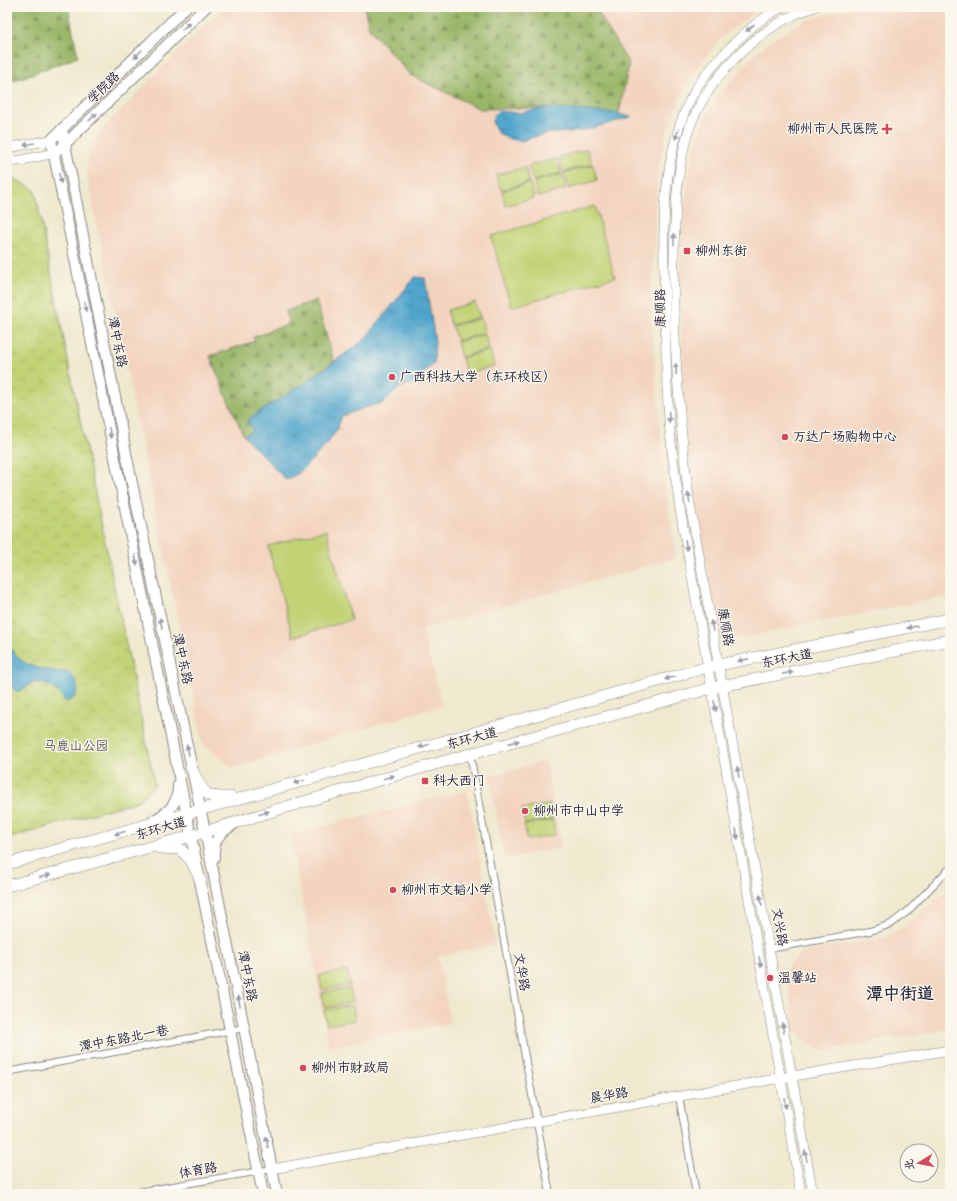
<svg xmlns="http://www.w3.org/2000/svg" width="957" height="1201" font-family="Mynerve,'LXGW WenKai TC',sans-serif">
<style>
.built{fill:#f3d4bf}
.green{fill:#c1d375;stroke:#727a58}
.forest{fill:url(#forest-firs);stroke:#5d6c50}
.park{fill:url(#park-crowns);stroke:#727a58}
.water{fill:url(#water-ripples);stroke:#396484}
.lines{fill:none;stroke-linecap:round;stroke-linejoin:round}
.street-casing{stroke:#888685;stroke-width:8}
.secondary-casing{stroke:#888685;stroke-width:10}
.primary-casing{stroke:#888685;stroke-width:12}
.highway-casing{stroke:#888685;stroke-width:12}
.street{stroke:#fff;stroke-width:6}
.secondary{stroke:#fff;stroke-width:9}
.primary{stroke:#fff;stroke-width:10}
.highway{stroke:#fff;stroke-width:11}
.oneway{fill:#9c9ca7}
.poi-dot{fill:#d1495b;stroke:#fbf7ec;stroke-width:1.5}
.labels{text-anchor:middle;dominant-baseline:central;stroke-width:3;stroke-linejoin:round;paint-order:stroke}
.street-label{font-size:13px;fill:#22223b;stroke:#fbf7ec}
.poi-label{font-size:13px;fill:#22223b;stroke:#fbf7ec;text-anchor:start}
.park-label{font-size:13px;fill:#52574c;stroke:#fbf7ec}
.district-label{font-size:17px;font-weight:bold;fill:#22223b;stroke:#fbf7ec}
</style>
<defs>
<pattern id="forest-firs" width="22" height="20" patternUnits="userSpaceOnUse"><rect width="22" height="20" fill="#98b566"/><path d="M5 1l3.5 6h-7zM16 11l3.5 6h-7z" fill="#7c9355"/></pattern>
<pattern id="park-crowns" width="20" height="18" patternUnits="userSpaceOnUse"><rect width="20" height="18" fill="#c1d375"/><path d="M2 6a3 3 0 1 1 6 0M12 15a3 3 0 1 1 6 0" fill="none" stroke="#a6b566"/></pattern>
<pattern id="water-ripples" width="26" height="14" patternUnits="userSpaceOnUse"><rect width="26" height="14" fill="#50a5cc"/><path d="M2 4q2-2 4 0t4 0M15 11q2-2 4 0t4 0" fill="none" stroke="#4286a7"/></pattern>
</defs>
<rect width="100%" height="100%" fill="#fbf7ec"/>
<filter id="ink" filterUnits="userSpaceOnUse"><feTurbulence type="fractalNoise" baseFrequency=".025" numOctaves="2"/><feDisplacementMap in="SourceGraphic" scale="8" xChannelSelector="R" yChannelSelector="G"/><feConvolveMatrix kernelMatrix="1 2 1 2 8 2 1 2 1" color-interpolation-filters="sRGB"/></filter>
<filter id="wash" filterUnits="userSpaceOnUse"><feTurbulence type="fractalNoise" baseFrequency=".012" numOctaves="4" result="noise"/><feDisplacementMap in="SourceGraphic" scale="16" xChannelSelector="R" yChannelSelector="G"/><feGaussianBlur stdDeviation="0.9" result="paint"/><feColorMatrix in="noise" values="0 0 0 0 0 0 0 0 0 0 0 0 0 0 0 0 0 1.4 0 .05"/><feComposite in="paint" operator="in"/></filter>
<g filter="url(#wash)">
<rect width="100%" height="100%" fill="#efe9cf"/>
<!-- built -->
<g class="built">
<polygon points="223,7 762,7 723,36 698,66 681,96 666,133 658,172 655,208 655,248 651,287 651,323 665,483 676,558 422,629 442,705 233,768 203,744 87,175 87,160 90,147 99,132"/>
<polygon points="854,7 950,7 950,596 731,640 718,631 696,506 687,444 683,389 680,277 683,221 691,161 701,126 720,94 755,54 775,38 805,21"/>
<polygon points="545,761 562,847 504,859 490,776"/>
<polygon points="467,790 496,945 438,956 450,1023 329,1047 290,835"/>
<polygon points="950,889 950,1029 821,1051 794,1031 786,969 800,953 883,938 903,928"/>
</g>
<!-- green -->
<g class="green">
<polygon points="587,149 592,164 563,172 559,157"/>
<polygon points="557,158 561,173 533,181 528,166"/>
<polygon points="593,165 597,180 569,189 564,173"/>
<polygon points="525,167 529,182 501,190 496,175"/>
<polygon points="562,174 566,189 538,197 534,182"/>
<polygon points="530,183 534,198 506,206 502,191"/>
<polygon points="595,206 615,277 511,307 491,236"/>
<polygon points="475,302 480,317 451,325 447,310"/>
<polygon points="481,318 485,333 457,341 452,326"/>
<polygon points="485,334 489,349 461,357 457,342"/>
<polygon points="490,350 494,366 466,374 462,358"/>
<polygon points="326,530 351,620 293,637 268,546"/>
<polygon points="550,804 553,819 525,824 522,809"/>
<polygon points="553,820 555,835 527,840 524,825"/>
<polygon points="347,970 350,985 322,990 319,976"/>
<polygon points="350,988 353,1002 324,1008 322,993"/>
<polygon points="353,1005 355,1020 327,1025 324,1010"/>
</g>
<!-- forest -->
<g class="forest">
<polygon points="7,7 68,7 78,57 7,83"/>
<polygon points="364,7 595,7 629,64 619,114 545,108 480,109 410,75 369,28"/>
<polygon points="316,300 334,361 306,382 247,420 253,430 244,436 227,398 210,356 255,341 253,337 268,332 269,330 288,325 286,311"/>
</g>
<!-- park -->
<polygon class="park" points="7,175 35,190 69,366 155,785 138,801 7,839"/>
<!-- water -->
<g class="water">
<polygon points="545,108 614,113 631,117 583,131 544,134 521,141 510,139 498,133 492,122 494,115 499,111 518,113"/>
<polygon points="415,277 425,278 435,341 434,364 413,383 399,388 383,403 364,408 342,416 336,432 317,455 299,473 286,480 244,436 253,430 247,420 306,382 364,340"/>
<path d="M7,640c14,31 33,28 62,33 11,8 12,26 -3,29 -3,-2 -4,-5 -6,-8 -7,-7 -22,-16 -31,-9 -5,3 -7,7 -14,6 -13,-12 -8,-35 -8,-51z"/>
</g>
</g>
<g filter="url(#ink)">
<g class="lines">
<!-- street casing -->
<g class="street-casing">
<g id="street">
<polyline points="470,754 550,1194"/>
<polyline points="769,949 870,931 891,924 908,911 950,868"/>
<polyline points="7,1072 244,1028"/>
<polyline points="679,1096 696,1194"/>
<polyline points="127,1194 272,1169"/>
</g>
</g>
<!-- secondary casing -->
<g class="secondary-casing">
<g id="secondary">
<path d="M782,7c-23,12 -41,28 -58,47 -11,12 -22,24 -30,38 -35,66 -31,143 -29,216 1,37 1,74 4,112 2,30 7,60 11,89l121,685"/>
<polyline points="7,148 51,140"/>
<polyline points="7,163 55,153 65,144"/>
<polyline points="272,1169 781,1078 950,1050"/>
<path d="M813,1194l-124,-695c-10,-82 -17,-163 -15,-245 1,-39 2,-77 12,-115 16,-57 72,-114 128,-132"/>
</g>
</g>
<!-- primary casing -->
<g class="primary-casing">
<g id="primary">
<polyline points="186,7 51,140 263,1194"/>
<polyline points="62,129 132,483 205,831 277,1194"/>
<polyline points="65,144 206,7"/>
<path d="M154,820c15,-8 25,-17 24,-35"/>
<path d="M214,858c-1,-18 4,-24 19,-33"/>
</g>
</g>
<!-- highway casing -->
<g class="highway-casing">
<g id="highway">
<path d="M191,767c11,24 12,32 40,30"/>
<polyline points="159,848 180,849 191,860 201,881"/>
<polyline points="7,864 708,667 950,619"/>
<polyline points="7,886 191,836 286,807 470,754 712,688 950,640"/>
</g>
</g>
<!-- street -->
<use href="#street" class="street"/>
<!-- secondary -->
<use href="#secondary" class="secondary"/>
<!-- primary -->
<use href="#primary" class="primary"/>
<!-- highway -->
<use href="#highway" class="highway"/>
</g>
<!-- one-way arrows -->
<defs><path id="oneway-solid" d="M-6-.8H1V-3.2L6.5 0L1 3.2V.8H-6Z"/></defs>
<g class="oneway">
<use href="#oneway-solid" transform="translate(186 26) rotate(-44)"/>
<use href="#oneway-solid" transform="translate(750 28) rotate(140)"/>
<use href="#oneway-solid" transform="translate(138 54) rotate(135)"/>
<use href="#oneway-solid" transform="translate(93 117) rotate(-44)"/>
<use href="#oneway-solid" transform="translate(677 134) rotate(109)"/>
<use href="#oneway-solid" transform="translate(29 144) rotate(170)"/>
<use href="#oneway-solid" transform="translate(60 178) rotate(79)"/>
<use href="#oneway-solid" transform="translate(674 239) rotate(-89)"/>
<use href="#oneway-solid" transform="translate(85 306) rotate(79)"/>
<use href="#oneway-solid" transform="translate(676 369) rotate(-93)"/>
<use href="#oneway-solid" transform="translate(669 417) rotate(87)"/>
<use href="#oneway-solid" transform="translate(110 433) rotate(79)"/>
<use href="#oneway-solid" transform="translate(689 498) rotate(-99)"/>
<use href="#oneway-solid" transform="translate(686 545) rotate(80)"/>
<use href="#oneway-solid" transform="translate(136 560) rotate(79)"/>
<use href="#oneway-solid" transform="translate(161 623) rotate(-102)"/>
<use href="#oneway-solid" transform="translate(712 626) rotate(-100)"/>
<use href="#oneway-solid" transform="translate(912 627) rotate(169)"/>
<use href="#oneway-solid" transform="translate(743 660) rotate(169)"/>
<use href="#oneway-solid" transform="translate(788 673) rotate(-11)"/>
<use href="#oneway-solid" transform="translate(670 678) rotate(164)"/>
<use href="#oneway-solid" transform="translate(715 706) rotate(80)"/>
<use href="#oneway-solid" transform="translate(514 742) rotate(-15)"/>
<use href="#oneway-solid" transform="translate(424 746) rotate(164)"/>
<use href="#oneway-solid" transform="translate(188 750) rotate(-102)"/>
<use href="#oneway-solid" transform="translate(738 772) rotate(-100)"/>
<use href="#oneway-solid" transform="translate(389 777) rotate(-16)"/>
<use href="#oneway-solid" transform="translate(299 782) rotate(164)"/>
<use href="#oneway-solid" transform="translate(264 813) rotate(-17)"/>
<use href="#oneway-solid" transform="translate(120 833) rotate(164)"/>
<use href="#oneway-solid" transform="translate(737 834) rotate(80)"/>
<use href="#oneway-solid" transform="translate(45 876) rotate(-15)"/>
<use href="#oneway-solid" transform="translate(761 900) rotate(-100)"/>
<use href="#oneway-solid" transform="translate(760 962) rotate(80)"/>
<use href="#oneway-solid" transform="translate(239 1001) rotate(-101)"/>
<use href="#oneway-solid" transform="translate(783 1028) rotate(-100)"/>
<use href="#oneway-solid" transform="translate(785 1103) rotate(80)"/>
<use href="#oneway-solid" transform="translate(267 1142) rotate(-101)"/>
<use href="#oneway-solid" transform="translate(806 1156) rotate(-100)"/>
</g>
</g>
<!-- markers -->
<g class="poi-dot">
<path d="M885 123h4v4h4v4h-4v4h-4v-4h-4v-4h4z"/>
<rect x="683" y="247" width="8" height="8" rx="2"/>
<circle cx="392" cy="377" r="4"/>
<circle cx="785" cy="437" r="4"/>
<rect x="421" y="777" width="8" height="8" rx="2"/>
<circle cx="525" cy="811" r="4"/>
<circle cx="393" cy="890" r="4"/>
<circle cx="770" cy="978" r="4"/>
<circle cx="303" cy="1068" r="4"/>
</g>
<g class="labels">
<!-- street labels -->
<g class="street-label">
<text transform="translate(104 88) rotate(-44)">学院路</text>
<text transform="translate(661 308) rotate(-91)">康顺路</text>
<text transform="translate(117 342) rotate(79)">潭中东路</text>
<text transform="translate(725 627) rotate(80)">康顺路</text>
<text transform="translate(182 659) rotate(78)">潭中东路</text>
<text transform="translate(787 659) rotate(-11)">东环大道</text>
<text transform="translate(472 739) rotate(-15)">东环大道</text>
<text transform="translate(161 829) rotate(-16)">东环大道</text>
<text transform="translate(779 927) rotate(80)">文兴路</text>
<text transform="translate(521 972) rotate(80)">文华路</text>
<text transform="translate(247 976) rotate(79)">潭中东路</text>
<text transform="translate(124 1039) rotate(-11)">潭中东路北一巷</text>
<text transform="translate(609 1096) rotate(-10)">晨华路</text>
<text transform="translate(198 1171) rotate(-10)">体育路</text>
</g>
<!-- poi labels -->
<g class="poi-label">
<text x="878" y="129" text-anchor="end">柳州市人民医院</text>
<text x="695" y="251">柳州东街</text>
<text x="400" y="377">广西科技大学（东环校区）</text>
<text x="793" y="437">万达广场购物中心</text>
<text x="433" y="781">科大西门</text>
<text x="533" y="811">柳州市中山中学</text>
<text x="401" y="890">柳州市文韬小学</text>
<text x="778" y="978">温馨站</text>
<text x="311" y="1068">柳州市财政局</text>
</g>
<!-- park labels -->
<g class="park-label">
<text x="76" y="746">马鹿山公园</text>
</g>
<!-- district labels -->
<g class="district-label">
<text x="900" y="994">潭中街道</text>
</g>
</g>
<!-- margin -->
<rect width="957" height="1201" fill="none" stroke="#fbf7ec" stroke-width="24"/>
<!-- north arrow -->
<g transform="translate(919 1163) rotate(260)"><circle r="19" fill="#fbf7ec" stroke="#a4a2a5"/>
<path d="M0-3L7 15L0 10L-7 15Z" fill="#d1495b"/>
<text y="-6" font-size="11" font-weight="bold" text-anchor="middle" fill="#22223b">北</text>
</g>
</svg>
